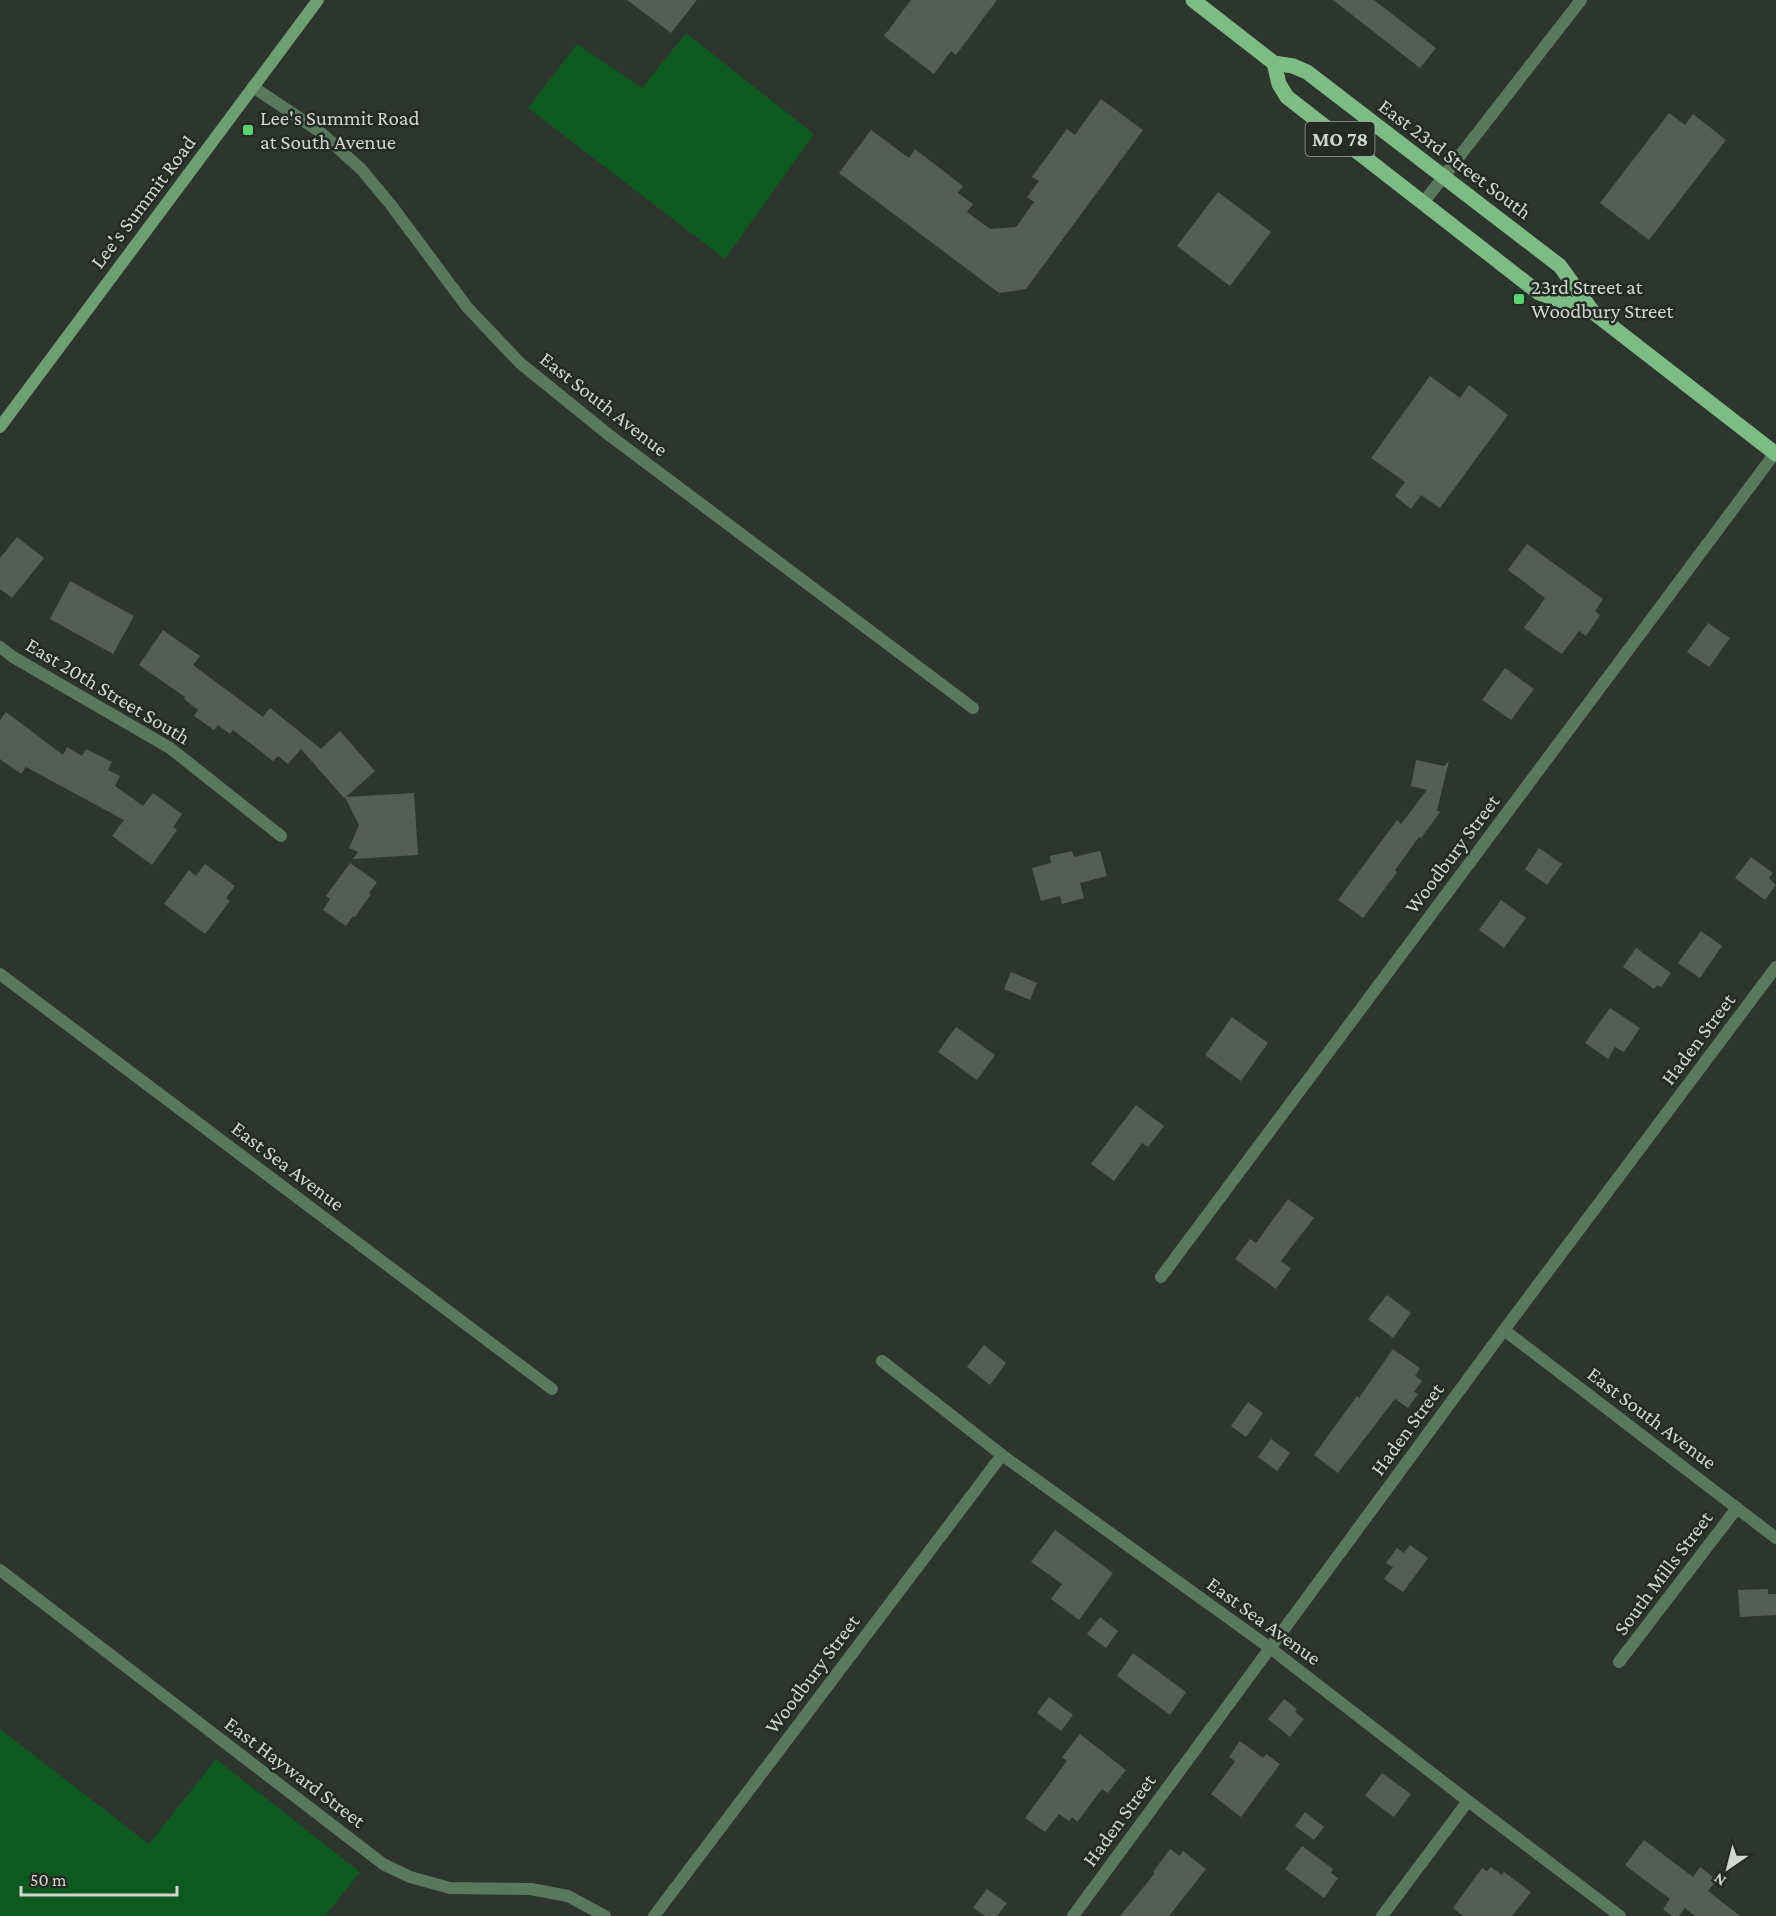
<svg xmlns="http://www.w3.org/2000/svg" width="1776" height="1916" font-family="'Crimson Pro',serif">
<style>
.green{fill:#0d5a21}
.building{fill:#565d57}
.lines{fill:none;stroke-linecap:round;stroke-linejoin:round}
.street{stroke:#59785c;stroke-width:12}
.secondary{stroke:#6e9f72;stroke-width:12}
.primary{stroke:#7dbc84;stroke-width:15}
.poi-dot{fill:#59d56f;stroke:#242a24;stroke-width:2}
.labels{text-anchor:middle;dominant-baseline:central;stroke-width:5;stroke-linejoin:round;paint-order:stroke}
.shield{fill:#242a24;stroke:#9ea29e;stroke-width:1.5}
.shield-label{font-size:20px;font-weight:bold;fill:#d2d6d2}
.poi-label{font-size:21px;fill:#d2d6d2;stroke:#242a24;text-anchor:start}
.street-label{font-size:21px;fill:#d2d6d2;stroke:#242a24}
</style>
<rect width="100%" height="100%" fill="#2e342e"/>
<!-- green -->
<g class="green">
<polygon points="686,33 814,134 725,259 528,108 577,44 642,88"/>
<polygon points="0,1729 149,1844 216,1759 360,1872 325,1916 0,1916"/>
</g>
<!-- building -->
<g class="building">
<polygon points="627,0 697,0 671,33"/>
<polygon points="911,0 997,0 956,55 951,51 934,74 884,36"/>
<polygon points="1333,0 1374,0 1436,48 1420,68"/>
<polygon points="1101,99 1143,130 1026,289 999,293 839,173 871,130 909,158 915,149 963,186 958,193 973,204 967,212 990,229 1016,227 1034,202 1027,197 1039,181 1032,177 1067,129 1075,135"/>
<polygon points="1669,113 1685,125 1693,114 1726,140 1649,240 1600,203"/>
<polygon points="1218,192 1271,232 1230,286 1177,246"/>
<polygon points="1430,376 1460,398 1469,385 1508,415 1440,508 1421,495 1411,509 1395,496 1405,482 1371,458"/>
<polygon points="17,537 44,558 12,598 0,589 0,558"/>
<polygon points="1527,544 1603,599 1595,611 1600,615 1586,636 1579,631 1562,654 1524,628 1545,598 1508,570"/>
<polygon points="70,581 134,616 113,654 50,619"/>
<polygon points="1708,623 1730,638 1709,667 1687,652"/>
<polygon points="163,630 200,656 193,665 263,717 270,708 321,749 340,731 375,771 346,797 414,793 418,855 353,859 358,852 349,848 359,825 345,797 344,798 301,749 288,764 278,756 273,761 233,730 230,734 218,725 214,730 194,716 198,710 184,699 185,697 139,665"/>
<polygon points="1505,668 1534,689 1511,720 1482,700"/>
<polygon points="6,712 63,755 67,747 82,756 86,749 112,762 108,770 120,776 115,786 143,806 153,793 182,814 173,827 177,830 152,865 112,836 124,820 26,767 21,774 0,759 0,720"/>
<polygon points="1416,760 1444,766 1449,761 1437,810 1440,812 1421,838 1419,837 1395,870 1397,872 1363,918 1338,900 1397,820 1401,824 1427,790 1411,786"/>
<polygon points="1539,848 1562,864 1547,885 1525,869"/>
<polygon points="1072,851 1074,857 1100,851 1107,876 1080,883 1084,898 1062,904 1060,896 1041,901 1032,868 1051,863 1050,856"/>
<polygon points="1751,857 1773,873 1769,878 1776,885 1765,900 1735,878"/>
<polygon points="350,863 377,882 369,893 371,894 355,917 353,916 346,926 323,910 330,899 326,896"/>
<polygon points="205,864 235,886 226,898 230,901 205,934 164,904 189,870 196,876"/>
<polygon points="1501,900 1526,918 1504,948 1479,930"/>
<polygon points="1701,931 1722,946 1700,978 1678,963"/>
<polygon points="1636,948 1671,973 1661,987 1657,985 1654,989 1623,967"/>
<polygon points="1011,972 1037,983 1030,1000 1004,989"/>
<polygon points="1610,1008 1640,1028 1624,1052 1615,1047 1608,1059 1585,1043"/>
<polygon points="1232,1017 1268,1043 1241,1081 1205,1055"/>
<polygon points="956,1027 995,1055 977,1080 938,1052"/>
<polygon points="1136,1105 1164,1126 1148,1147 1142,1143 1114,1181 1091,1164"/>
<polygon points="1288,1199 1314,1218 1281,1261 1291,1268 1276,1289 1235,1259 1250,1239 1256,1243"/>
<polygon points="1387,1295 1411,1313 1393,1338 1368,1319"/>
<polygon points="984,1345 1006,1363 990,1385 967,1367"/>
<polygon points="1393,1349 1420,1368 1415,1376 1422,1381 1414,1392 1418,1394 1408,1408 1395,1399 1338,1473 1314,1455 1357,1396 1359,1398"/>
<polygon points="1248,1402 1263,1413 1246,1437 1231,1426"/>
<polygon points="1271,1439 1290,1453 1277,1471 1258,1457"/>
<polygon points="1055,1530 1113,1573 1079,1620 1051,1599 1062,1584 1031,1562"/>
<polygon points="1410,1545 1428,1558 1403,1592 1384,1579 1393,1567 1386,1563 1397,1548 1404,1553"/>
<polygon points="1768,1589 1768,1594 1776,1594 1776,1615 1740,1617 1738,1590"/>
<polygon points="1100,1617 1118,1631 1106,1648 1087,1634"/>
<polygon points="1133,1653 1186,1692 1170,1715 1117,1676"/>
<polygon points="1049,1697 1073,1715 1061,1731 1037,1713"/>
<polygon points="1284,1699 1297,1709 1295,1712 1304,1719 1290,1737 1268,1719"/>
<polygon points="1080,1734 1126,1770 1108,1793 1102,1789 1077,1822 1072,1817 1069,1821 1059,1814 1045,1832 1025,1818 1067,1761 1062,1757"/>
<polygon points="1240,1741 1263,1758 1266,1754 1280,1764 1241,1817 1211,1794 1234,1763 1235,1761 1229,1757"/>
<polygon points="1382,1773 1411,1794 1394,1817 1365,1796"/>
<polygon points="1305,1812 1324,1827 1314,1840 1295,1826"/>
<polygon points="1644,1840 1693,1877 1700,1867 1717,1880 1708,1891 1740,1916 1695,1916 1685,1908 1679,1916 1672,1916 1663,1909 1670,1899 1625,1865"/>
<polygon points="1302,1846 1333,1869 1331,1873 1338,1878 1324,1898 1285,1869"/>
<polygon points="1170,1849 1180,1856 1183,1851 1206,1869 1169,1916 1120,1916 1155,1873 1153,1872"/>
<polygon points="1491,1867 1502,1875 1504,1872 1531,1892 1512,1916 1463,1916 1453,1908 1482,1868 1487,1871"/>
<polygon points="987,1889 1007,1903 997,1916 985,1916 973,1908"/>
</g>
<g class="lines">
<!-- street -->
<g class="street">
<polyline points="253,87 319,131 361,169 391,205 467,307 520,363 609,435 973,708"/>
<polyline points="1423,203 1581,0"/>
<polyline points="0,647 13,657 170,748 281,836"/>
<polyline points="0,974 552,1389"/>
<polyline points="1161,1277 1775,453"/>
<polyline points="1504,1330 1776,1538"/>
<polyline points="882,1361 1002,1455 1270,1648 1468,1801 1620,1916"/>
<polyline points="0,1570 383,1864 410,1877 450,1888 531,1889 568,1896 605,1916"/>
<polyline points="1619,1662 1737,1508"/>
<polyline points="654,1916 1002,1455"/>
<polyline points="1073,1916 1504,1330 1776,967"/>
<polyline points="1382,1916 1468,1801"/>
</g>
<!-- secondary -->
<polyline class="secondary" points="0,427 318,0"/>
<!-- primary -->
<g class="primary">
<polyline points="1193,0 1274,63 1293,66 1307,72 1560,266 1593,312 1776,454"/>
<polyline points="1274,63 1279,84 1287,97 1539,293 1593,312"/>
</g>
</g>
<!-- markers -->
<g class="poi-dot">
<rect x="242" y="124" width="12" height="12" rx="3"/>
<rect x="1513" y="293" width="12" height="12" rx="3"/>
</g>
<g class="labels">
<!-- shield labels -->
<rect class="shield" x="1305.5" y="122" width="69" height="34" rx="4.5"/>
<g class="shield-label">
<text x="1340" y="139">MO 78</text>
</g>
<!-- poi labels -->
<g class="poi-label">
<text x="260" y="118">Lee's Summit Road<tspan x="260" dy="24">at South Avenue</tspan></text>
<text x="1531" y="287">23rd Street at<tspan x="1531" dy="24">Woodbury Street</tspan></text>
</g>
<!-- street labels -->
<g class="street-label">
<text transform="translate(1455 159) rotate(37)">East 23rd Street South</text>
<text transform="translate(143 202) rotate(-53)">Lee's Summit Road</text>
<text transform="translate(604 404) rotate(38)">East South Avenue</text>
<text transform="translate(108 691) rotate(31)">East 20th Street South</text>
<text transform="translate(1452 854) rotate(-53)">Woodbury Street</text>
<text transform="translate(1698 1039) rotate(-53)">Haden Street</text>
<text transform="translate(288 1166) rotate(37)">East Sea Avenue</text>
<text transform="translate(1652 1418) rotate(37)">East South Avenue</text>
<text transform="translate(1407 1429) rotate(-54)">Haden Street</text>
<text transform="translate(1663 1573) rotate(-53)">South Mills Street</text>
<text transform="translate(1264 1621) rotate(36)">East Sea Avenue</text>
<text transform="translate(812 1674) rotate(-53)">Woodbury Street</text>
<text transform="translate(295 1772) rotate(37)">East Hayward Street</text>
<text transform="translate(1119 1820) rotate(-54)">Haden Street</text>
</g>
</g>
<!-- north arrow -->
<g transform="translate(1728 1868) rotate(215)" stroke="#242a24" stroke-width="4.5" paint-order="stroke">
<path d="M0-4.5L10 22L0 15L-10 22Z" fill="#d2d6d2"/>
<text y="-9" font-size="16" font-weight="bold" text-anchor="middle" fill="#d2d6d2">N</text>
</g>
<!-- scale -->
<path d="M21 1886v9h156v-9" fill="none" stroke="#d2d6d2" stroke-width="3"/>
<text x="30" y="1886" font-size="18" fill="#d2d6d2" stroke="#242a24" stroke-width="4.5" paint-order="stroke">50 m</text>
</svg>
